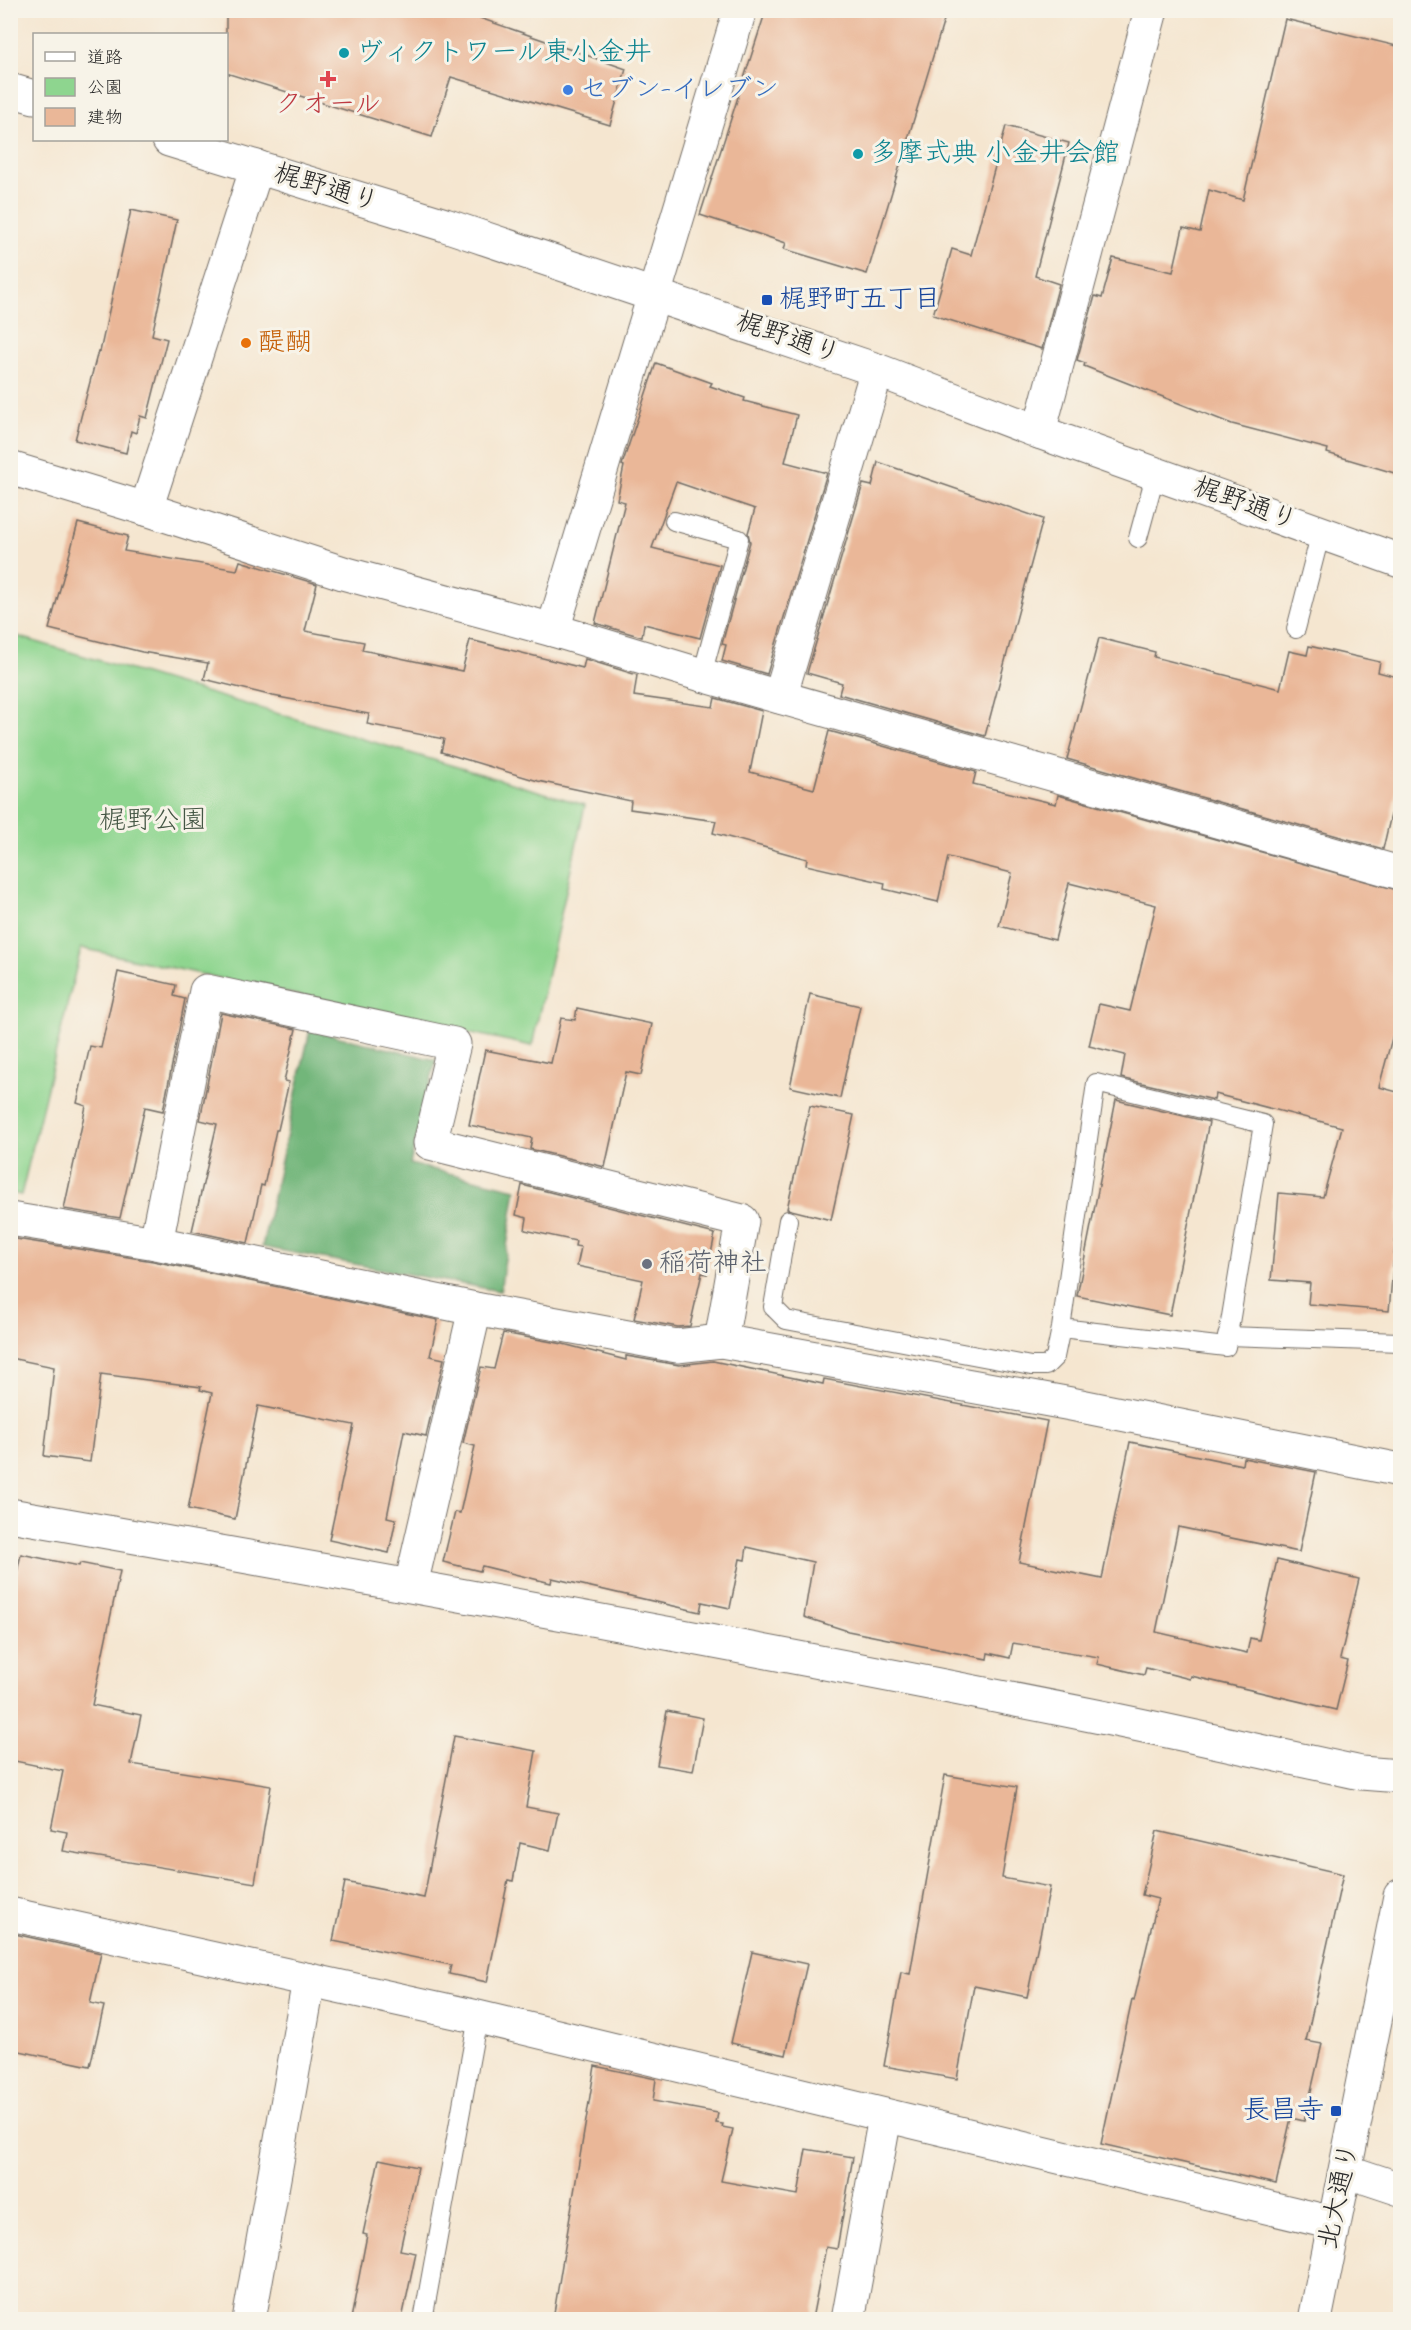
<svg xmlns="http://www.w3.org/2000/svg" width="1411" height="2330" font-family="'Indie Flower','Klee One',sans-serif">
<style>
.green{fill:#8ed58f;stroke:#5c805d;stroke-width:1.5}
.forest{fill:#72b67a;stroke:#4e7052;stroke-width:1.5}
.building{fill:#eab798}
.lines{fill:none;stroke-linecap:round;stroke-linejoin:round}
.service-casing{stroke:#726c65;stroke-width:20}
.minor-casing{stroke:#726c65;stroke-width:35}
.tertiary-casing{stroke:#726c65;stroke-width:35}
.service{stroke:#fff;stroke-width:18}
.minor{stroke:#fff;stroke-width:33}
.tertiary{stroke:#fff;stroke-width:33}
.culture-dot{fill:#0f9aa8;stroke:#f7f3e8;stroke-width:2}
.health-dot{fill:#e0444e;stroke:#f7f3e8;stroke-width:2}
.shop-dot{fill:#3f7fe0;stroke:#f7f3e8;stroke-width:2}
.transit-dot{fill:#1a4fb4;stroke:#f7f3e8;stroke-width:2}
.food-dot{fill:#e8710a;stroke:#f7f3e8;stroke-width:2}
.worship-dot{fill:#6b7280;stroke:#f7f3e8;stroke-width:2}
.labels{text-anchor:middle;dominant-baseline:central;stroke-width:6;stroke-linejoin:round;paint-order:stroke}
.culture-label{font-size:27px;fill:#0d838f;stroke:#f7f3e8;text-anchor:start}
.shop-label{font-size:27px;fill:#366cbe;stroke:#f7f3e8;text-anchor:start}
.health-label{font-size:27px;fill:#be3a42;stroke:#f7f3e8}
.street-label{font-size:27px;fill:#2b2b2b;stroke:#f7f3e8}
.transit-label{font-size:27px;fill:#164399;stroke:#f7f3e8;text-anchor:start}
.food-label{font-size:27px;fill:#c56008;stroke:#f7f3e8;text-anchor:start}
.park-label{font-size:27px;fill:#445644;stroke:#f7f3e8}
.worship-label{font-size:27px;fill:#5b616d;stroke:#f7f3e8;text-anchor:start}
</style>
<rect width="100%" height="100%" fill="#f7f3e8"/>
<filter id="ink" filterUnits="userSpaceOnUse"><feTurbulence type="fractalNoise" baseFrequency=".0167" numOctaves="2"/><feDisplacementMap in="SourceGraphic" scale="12" xChannelSelector="R" yChannelSelector="G"/><feConvolveMatrix kernelMatrix="1 2 1 2 8 2 1 2 1" color-interpolation-filters="sRGB"/></filter>
<filter id="wash" filterUnits="userSpaceOnUse"><feTurbulence type="fractalNoise" baseFrequency=".008" numOctaves="4" result="noise"/><feDisplacementMap in="SourceGraphic" scale="24" xChannelSelector="R" yChannelSelector="G"/><feGaussianBlur stdDeviation="1.35" result="paint"/><feColorMatrix in="noise" values="0 0 0 0 0 0 0 0 0 0 0 0 0 0 0 0 0 1.4 0 .05"/><feComposite in="paint" operator="in"/></filter>
<g filter="url(#wash)">
<rect width="100%" height="100%" fill="#f5e6d0"/>
<!-- green -->
<polygon class="green" points="10,634 585,805 532,1046 81,948 21,1195 11,1193"/>
<!-- forest -->
<polygon class="forest" points="310,1030 436,1060 410,1164 516,1189 500,1291 262,1247"/>
<g id="blocks">
<!-- building -->
<g class="building">
<polygon points="226,10 457,10 626,69 610,125 451,77 432,137 226,73"/>
<polygon points="766,10 947,10 867,274 784,249 786,243 700,215"/>
<polygon points="1285,19 1401,47 1401,475 1327,453 1328,449 1232,424 1084,366 1085,363 1077,360 1095,296 1102,298 1113,258 1173,272 1183,228 1200,232 1209,190 1243,200"/>
<polygon points="1006,126 1069,143 1035,276 1059,284 1042,349 933,315 952,249 971,255"/>
<polygon points="131,210 177,220 152,335 167,339 147,418 140,416 136,433 131,431 126,453 75,440 98,351 100,352"/>
<polygon points="656,363 712,383 710,386 745,398 744,401 797,415 785,462 827,473 767,674 722,661 726,645 722,644 750,542 748,533 755,509 676,482 652,548 720,565 700,638 644,624 642,637 595,623 625,502 617,500 624,466 622,465"/>
<polygon points="878,462 1043,519 985,736 839,694 842,683 807,673 863,484 872,486"/>
<polygon points="78,523 128,536 124,551 237,570 240,561 317,584 305,631 364,642 362,650 462,671 470,640 583,668 585,659 637,675 634,696 713,707 715,698 762,711 750,772 814,789 829,731 976,772 973,784 1056,804 1058,795 1401,891 1401,1004 1379,1087 1401,1093 1401,1181 1389,1311 1308,1304 1310,1283 1271,1280 1279,1193 1323,1197 1342,1127 1215,1094 1214,1100 1121,1078 1125,1055 1089,1046 1099,1004 1130,1011 1156,905 1069,883 1055,940 999,926 1012,873 948,857 938,902 884,889 885,883 806,865 807,859 713,833 716,821 630,809 631,801 538,781 441,752 444,739 367,724 369,714 273,696 204,679 208,663 142,652 49,629"/>
<polygon points="1099,638 1155,652 1154,657 1280,689 1289,651 1307,655 1309,646 1380,662 1378,672 1401,678 1401,772 1383,849 1067,759"/>
<polygon points="118,972 176,985 174,996 185,999 163,1111 145,1107 120,1218 64,1209 86,1106 77,1103 90,1046 101,1048"/>
<polygon points="810,994 860,1006 840,1098 790,1087"/>
<polygon points="577,1008 652,1024 641,1075 626,1072 605,1167 530,1149 532,1138 469,1125 485,1050 551,1063 561,1018 575,1020"/>
<polygon points="221,1013 296,1029 284,1081 289,1082 278,1130 276,1130 264,1186 261,1185 248,1243 192,1231 217,1124 200,1120"/>
<polygon points="1116,1100 1209,1122 1170,1315 1077,1296"/>
<polygon points="810,1106 854,1115 831,1220 787,1209"/>
<polygon points="522,1185 715,1234 707,1274 702,1273 690,1326 678,1327 634,1319 643,1280 577,1266 581,1247 575,1246 576,1241 525,1230 527,1218 516,1215"/>
<polygon points="10,1238 153,1261 438,1320 430,1356 444,1359 426,1436 404,1431 387,1517 396,1519 389,1553 329,1540 354,1425 258,1406 235,1519 188,1509 212,1393 200,1390 201,1387 101,1374 90,1462 44,1456 54,1367 10,1358"/>
<polygon points="503,1333 563,1344 626,1360 626,1356 679,1365 713,1361 823,1384 824,1379 1047,1421 1019,1562 1102,1579 1130,1442 1242,1465 1243,1458 1316,1472 1299,1552 1178,1527 1156,1632 1247,1653 1250,1638 1259,1640 1277,1560 1359,1579 1340,1659 1348,1661 1336,1710 1191,1676 1190,1679 1146,1668 1144,1675 1097,1664 1099,1657 1013,1643 1010,1658 988,1653 987,1659 848,1631 804,1617 813,1562 747,1547 745,1560 740,1559 730,1608 702,1602 700,1612 552,1578 551,1583 482,1566 480,1571 443,1562 455,1512 460,1513 475,1446 463,1443 481,1367 494,1369"/>
<polygon points="21,1554 79,1566 80,1563 120,1571 92,1705 141,1715 131,1764 271,1786 255,1883 63,1851 67,1832 51,1829 63,1771 10,1760 10,1605"/>
<polygon points="667,1711 703,1718 693,1771 657,1765"/>
<polygon points="454,1736 536,1751 526,1807 558,1813 550,1850 520,1843 513,1881 508,1880 487,1982 449,1974 451,1965 333,1941 345,1882 424,1898"/>
<polygon points="945,1775 1017,1787 1002,1878 1050,1887 1027,1997 974,1986 957,2079 884,2066 901,1972 910,1974"/>
<polygon points="1157,1831 1343,1874 1306,2041 1322,2044 1304,2121 1291,2118 1276,2184 1101,2144 1132,2000 1134,2001 1158,1899 1142,1895"/>
<polygon points="10,1933 101,1953 90,2003 104,2006 90,2066 10,2049"/>
<polygon points="752,1952 807,1964 786,2055 731,2043"/>
<polygon points="595,2066 656,2079 653,2101 718,2113 716,2123 723,2124 722,2127 733,2129 721,2181 798,2195 806,2149 853,2157 837,2249 826,2247 812,2319 553,2319"/>
<polygon points="379,2159 418,2167 400,2250 416,2253 402,2319 351,2319 367,2235 363,2234"/>
</g>
</g>
</g>
<g filter="url(#ink)">
<use href="#blocks" fill-opacity="0" stroke="#726c65" stroke-width="1.5"/>
<g class="lines">
<!-- service casing -->
<g class="service-casing">
<g id="service">
<polyline points="674,521 739,539 702,675"/>
<polyline points="1138,538 1156,472"/>
<polyline points="1296,629 1321,532"/>
<polyline points="788,1220 773,1307 786,1320 1031,1366 1046,1366 1055,1357 1061,1328 1096,1083 1263,1124 1226,1347 1061,1328"/>
<polyline points="1227,1336 1400,1342"/>
<polyline points="423,2320 478,2017"/>
</g>
</g>
<!-- minor casing -->
<g class="minor-casing">
<g id="minor">
<polyline points="1039,432 1151,10"/>
<polyline points="10,468 146,509 343,573 553,630 702,675 1400,873"/>
<polyline points="146,509 257,167"/>
<polyline points="553,630 740,10"/>
<polyline points="780,697 877,370"/>
<polyline points="10,1219 156,1243 475,1309 677,1346 721,1341 1071,1404 1400,1470"/>
<polyline points="156,1243 206,991 454,1044 430,1143 742,1221 721,1341"/>
<path d="M10,1515c361,63 722,128 1081,200 90,18 180,39 270,58l39,3"/>
<polyline points="411,1585 475,1309"/>
<polyline points="10,1914 478,2017 1333,2223"/>
<polyline points="1346,2171 1400,2189"/>
<polyline points="249,2320 309,1980"/>
<polyline points="848,2320 885,2117"/>
</g>
</g>
<!-- tertiary casing -->
<g class="tertiary-casing">
<g id="tertiary">
<polyline points="10,90 34,97"/>
<polyline points="169,140 445,225 877,370 1039,432 1400,561"/>
<polyline points="1315,2320 1400,1896"/>
</g>
</g>
<!-- service -->
<use href="#service" class="service"/>
<!-- minor -->
<use href="#minor" class="minor"/>
<!-- tertiary -->
<use href="#tertiary" class="tertiary"/>
</g>
</g>
<!-- markers -->
<g class="culture-dot">
<circle cx="344" cy="53" r="6"/>
<circle cx="858" cy="154" r="6"/>
</g>
<path class="health-dot" d="M325 70h6v6h6v6h-6v6h-6v-6h-6v-6h6z"/>
<circle class="shop-dot" cx="568" cy="90" r="6"/>
<g class="transit-dot">
<rect x="761" y="294" width="12" height="12" rx="3"/>
<rect x="1330" y="2105" width="12" height="12" rx="3"/>
</g>
<circle class="food-dot" cx="246" cy="343" r="6"/>
<circle class="worship-dot" cx="647" cy="1264" r="6"/>
<g class="labels">
<!-- culture labels -->
<g class="culture-label">
<text x="356" y="53">ヴィクトワール東小金井</text>
<text x="870" y="154">多摩式典 小金井会館</text>
</g>
<!-- shop labels -->
<g class="shop-label">
<text x="580" y="90">セブン-イレブン</text>
</g>
<!-- health labels -->
<g class="health-label">
<text x="328" y="105">クオール</text>
</g>
<!-- street labels -->
<g class="street-label">
<text transform="translate(326 189) rotate(17)">梶野通り</text>
<text transform="translate(788 339) rotate(19)">梶野通り</text>
<text transform="translate(1245 505) rotate(20)">梶野通り</text>
<text transform="translate(1340 2196) rotate(-78)">北大通り</text>
</g>
<!-- transit labels -->
<g class="transit-label">
<text x="779" y="300">梶野町五丁目</text>
<text x="1324" y="2111" text-anchor="end">長昌寺</text>
</g>
<!-- food labels -->
<g class="food-label">
<text x="258" y="343">醍醐</text>
</g>
<!-- park labels -->
<g class="park-label">
<text x="153" y="821">梶野公園</text>
</g>
<!-- worship labels -->
<g class="worship-label">
<text x="659" y="1264">稲荷神社</text>
</g>
</g>
<!-- margin -->
<rect width="1411" height="2330" fill="none" stroke="#f7f3e8" stroke-width="36"/>
<!-- legend -->
<rect x="33" y="33" width="195" height="108" fill="#f7f3e8" stroke="#a5a39c" stroke-width="1.5"/>
<rect x="45" y="52" width="30" height="9" fill="#ffffff" stroke="#a5a39c" stroke-width="1.5"/>
<text x="87" y="63" font-size="18" fill="#2b2b2b">道路</text>
<rect x="45" y="78" width="30" height="18" fill="#8ed58f" stroke="#a5a39c" stroke-width="1.5"/>
<text x="87" y="93" font-size="18" fill="#2b2b2b">公園</text>
<rect x="45" y="108" width="30" height="18" fill="#eab798" stroke="#a5a39c" stroke-width="1.5"/>
<text x="87" y="123" font-size="18" fill="#2b2b2b">建物</text>
</svg>
